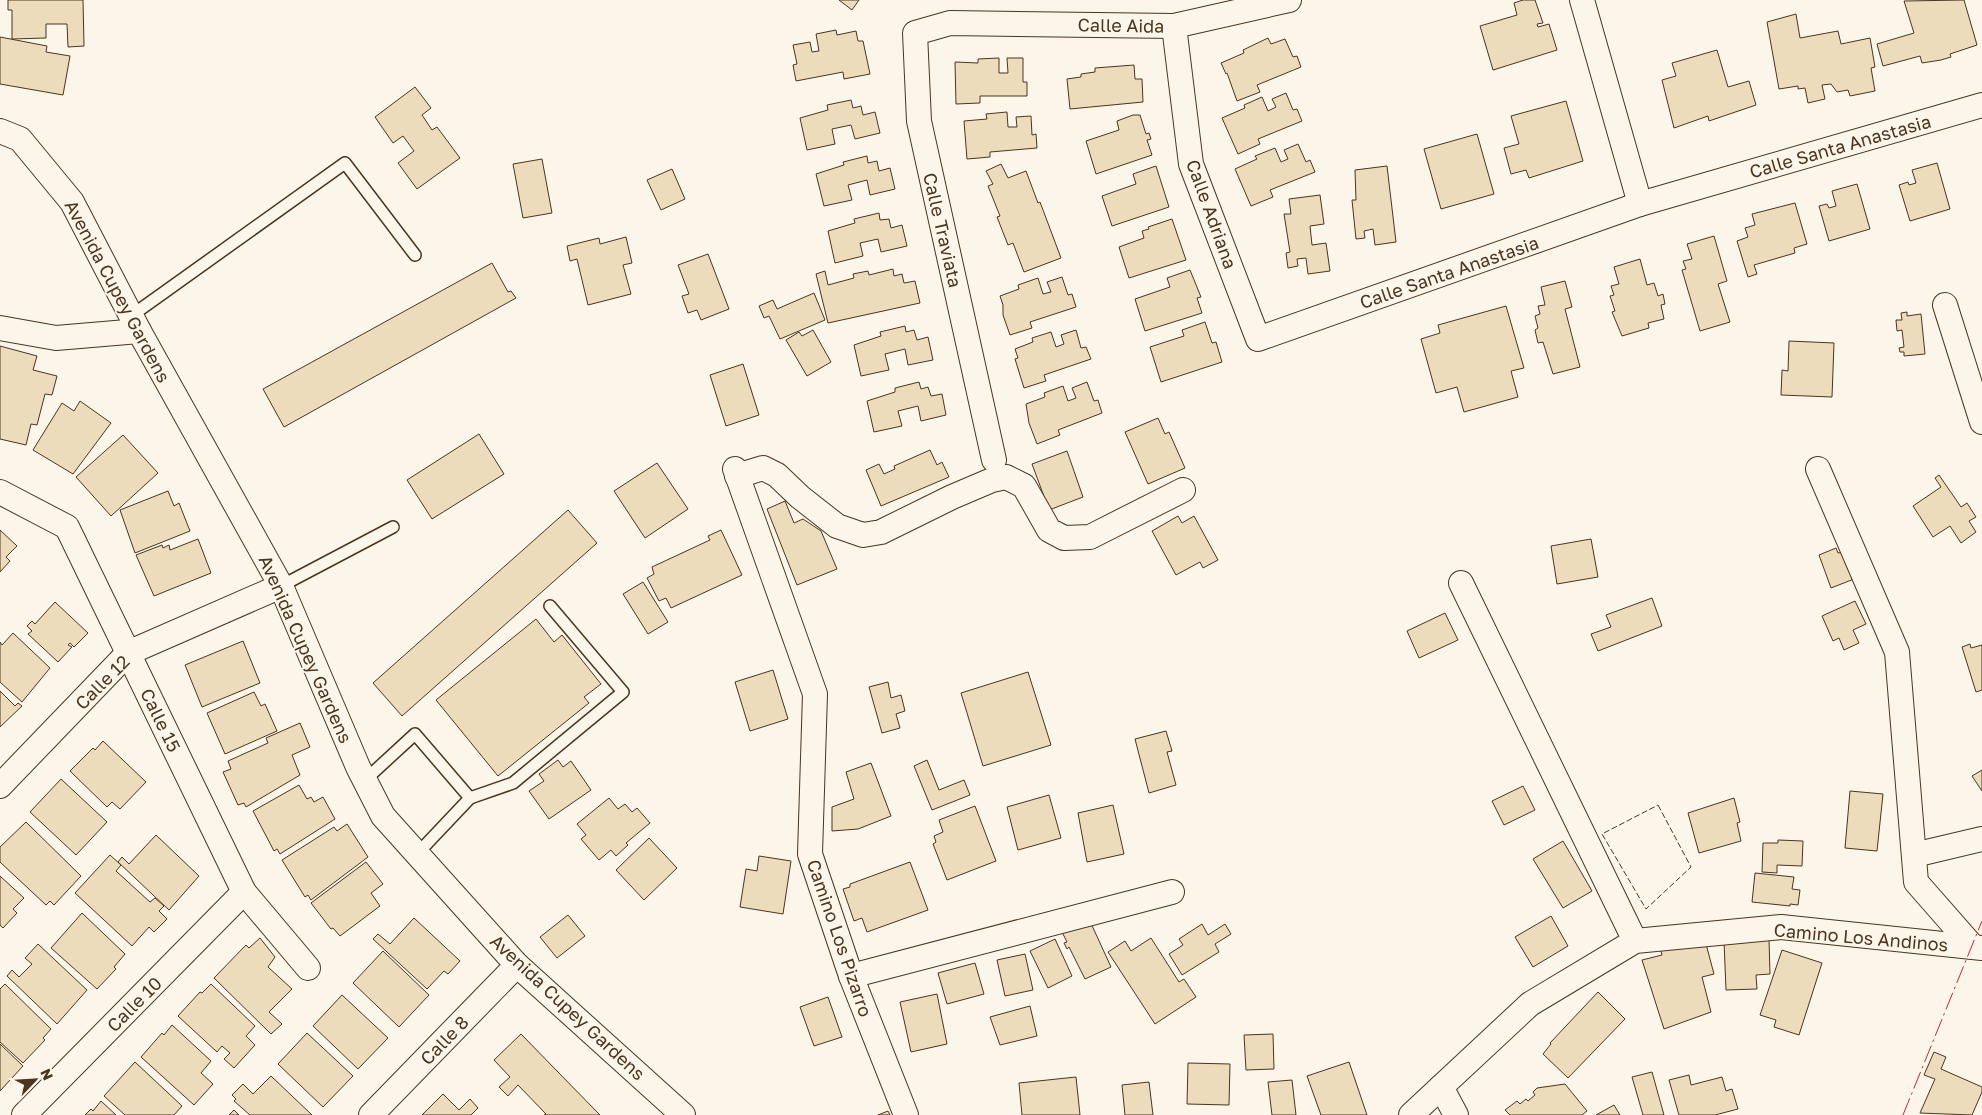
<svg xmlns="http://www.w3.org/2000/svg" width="1982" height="1115" font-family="'Golos Text',sans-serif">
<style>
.building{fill:#ecdcbc;stroke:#4a3520}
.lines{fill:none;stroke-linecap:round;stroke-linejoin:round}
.lane-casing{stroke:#4a3520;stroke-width:14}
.street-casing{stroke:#4a3520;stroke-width:26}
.lane{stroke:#fbf6e9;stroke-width:11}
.street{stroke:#fbf6e9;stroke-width:24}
.fence{stroke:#4a3520;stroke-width:1;stroke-dasharray:6 2.5;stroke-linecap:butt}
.power{stroke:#c62828;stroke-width:1;stroke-dasharray:18 4 2.5 4;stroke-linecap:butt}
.labels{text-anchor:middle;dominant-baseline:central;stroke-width:4;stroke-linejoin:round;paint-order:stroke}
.street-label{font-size:18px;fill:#4a3520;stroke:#fbf6e9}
</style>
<rect width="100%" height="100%" fill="#fbf6e9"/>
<!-- building -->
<g class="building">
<polygon points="8,0 83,0 84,46 68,47 67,24 46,24 46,38 12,39 12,10 8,10"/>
<polygon points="839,0 859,0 852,10"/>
<polygon points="1523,0 1535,0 1543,23 1537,24 1538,27 1549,24 1557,50 1493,70 1480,26 1517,15 1514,3"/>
<polygon points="1964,0 1977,45 1950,54 1951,57 1941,60 1922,63 1920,56 1883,66 1877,44 1914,33 1904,1"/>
<polygon points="1796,14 1800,38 1838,31 1841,44 1870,38 1875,67 1871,68 1875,91 1850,96 1848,90 1837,92 1831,84 1822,85 1825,99 1808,103 1805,88 1798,89 1798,86 1779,89 1767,22"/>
<polygon points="836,30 837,35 856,31 858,41 863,41 870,74 844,79 843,72 796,81 793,65 797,64 793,45 810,42 812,52 819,51 816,34"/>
<polygon points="0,37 47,46 46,52 70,56 63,95 0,84"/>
<polygon points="1268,38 1271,44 1285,39 1293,57 1297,56 1301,67 1257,85 1260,92 1237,101 1227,73 1226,74 1221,63 1244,53 1243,50"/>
<polygon points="1717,50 1728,87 1749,81 1756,105 1709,121 1708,116 1674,128 1662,80 1676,76 1672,63"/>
<polygon points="999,58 999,73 1008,73 1007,58 1023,58 1023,82 1027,82 1027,96 980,96 980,103 956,104 955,62 978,63 978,59"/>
<polygon points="1134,65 1135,79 1142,79 1143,102 1070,109 1067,79 1081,77 1081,74 1095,72 1095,68"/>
<polygon points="415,87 431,108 422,115 432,130 437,127 460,158 417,189 398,163 414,151 403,136 393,143 375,117"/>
<polygon points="1286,93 1293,110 1297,109 1302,121 1258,139 1260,144 1238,154 1222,118 1245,108 1244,105 1262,97 1268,111 1276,107 1272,99"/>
<polygon points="851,100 853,108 861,106 863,115 875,112 880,133 855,139 851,125 832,129 835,144 807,150 800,118 828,110 827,105"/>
<polygon points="1566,101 1583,161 1529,178 1526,170 1511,174 1504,148 1519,144 1511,116"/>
<polygon points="1007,112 1008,127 1017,127 1016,117 1031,116 1032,135 1036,134 1037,148 990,152 990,157 967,159 964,121 987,119 986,114"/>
<polygon points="1133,115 1140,115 1146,134 1149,133 1151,139 1147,140 1152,155 1096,174 1086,141 1119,130 1117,121"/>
<polygon points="1477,134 1494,194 1441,209 1424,149"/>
<polygon points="1298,144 1306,162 1310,160 1315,172 1270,190 1273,197 1251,206 1235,169 1257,159 1255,156 1275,148 1281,162 1288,159 1284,150"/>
<polygon points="867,156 868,163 877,161 879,171 890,168 895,189 870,195 867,180 848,185 852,200 824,206 816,174 844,165 843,162"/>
<polygon points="542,159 552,213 523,218 513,164"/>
<polygon points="1937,163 1950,209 1910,221 1899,185 1908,182 1909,185 1916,183 1912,170"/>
<polygon points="1001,164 1008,178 1026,171 1038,203 1040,202 1061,258 1024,272 1013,243 1008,245 997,217 1000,216 988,186 993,184 986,171"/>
<polygon points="1156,166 1169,207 1112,226 1102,196 1136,184 1133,174"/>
<polygon points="1387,166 1396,242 1375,245 1373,229 1364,231 1365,238 1356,239 1352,200 1356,200 1355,170"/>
<polygon points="672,169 685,199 661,210 647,180"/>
<polygon points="1857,184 1870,229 1829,241 1819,206 1827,204 1829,208 1836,206 1832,191"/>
<polygon points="1320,195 1324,224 1310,226 1312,245 1326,243 1330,271 1308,274 1306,258 1297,259 1298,266 1288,268 1286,253 1290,252 1284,214 1291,214 1289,199"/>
<polygon points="1795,203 1807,244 1794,248 1795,253 1754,265 1757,274 1748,277 1737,241 1748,237 1745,228 1755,225 1752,214"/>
<polygon points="879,213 880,220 889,219 891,228 902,225 907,246 881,252 878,239 860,243 863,256 835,263 828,231 855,223 854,219"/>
<polygon points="1172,219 1186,260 1129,278 1119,247 1144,238 1142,231 1149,229 1148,227"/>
<polygon points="1714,236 1727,281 1718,284 1730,322 1700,331 1682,270 1686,269 1683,261 1692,259 1687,244"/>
<polygon points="626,237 632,263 623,265 631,294 588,305 577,259 570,261 567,246 599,238 600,244"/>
<polygon points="708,254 729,309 701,320 697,310 688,313 682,296 689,294 678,265"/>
<polygon points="1640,259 1647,285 1654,283 1658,296 1663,294 1665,304 1661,305 1664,319 1648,323 1649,328 1622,336 1612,312 1615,311 1610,296 1614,295 1611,286 1619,284 1614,267"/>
<polygon points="492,263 508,292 511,291 516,298 284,427 263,389"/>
<polygon points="893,269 894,276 902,274 904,283 915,281 920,303 828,323 816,274 825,271 828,285 854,278 853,274 868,271 869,275"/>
<polygon points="1190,270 1201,297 1197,298 1202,313 1145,331 1135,299 1170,287 1167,278"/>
<polygon points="1062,277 1068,295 1072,294 1076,307 1030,322 1032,328 1010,335 1003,315 1003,305 1000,296 1019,289 1018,285 1038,278 1043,294 1051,292 1047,282"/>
<polygon points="1565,281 1572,307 1565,309 1580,367 1553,374 1543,342 1538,343 1535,330 1538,328 1535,316 1540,314 1538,306 1545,305 1541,287"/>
<polygon points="814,293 825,320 780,339 769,316 764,318 759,306 773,300 777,309"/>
<polygon points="1506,306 1524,368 1511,371 1518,397 1464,412 1457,387 1436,393 1421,339 1440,333 1438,325"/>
<polygon points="1907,312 1907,316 1921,314 1925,354 1904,356 1904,352 1900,352 1899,348 1904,347 1902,330 1897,331 1896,320 1902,320 1901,313"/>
<polygon points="1205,322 1212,343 1216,342 1222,362 1161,382 1150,347 1184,336 1182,330"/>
<polygon points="905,326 906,332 914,330 917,340 928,337 933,360 908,365 905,349 885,354 889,370 861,376 854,345 881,336 880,332"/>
<polygon points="813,330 831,362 807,376 786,340 799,332 802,336"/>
<polygon points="1076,330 1081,348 1086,347 1091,359 1044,375 1046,381 1024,388 1015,359 1018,358 1015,349 1033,342 1032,338 1051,332 1056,347 1064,344 1061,335"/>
<polygon points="1789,341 1834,343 1832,397 1781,395 1782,370 1788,371"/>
<polygon points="0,346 37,356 33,370 57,376 52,395 45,394 37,425 31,424 26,445 0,439"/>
<polygon points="743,364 759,415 726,426 710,375"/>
<polygon points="919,382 921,389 928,387 931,396 942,394 946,415 921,421 918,406 898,411 902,426 874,432 867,401 895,392 895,388"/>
<polygon points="1087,382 1094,401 1098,400 1102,413 1058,430 1060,435 1037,444 1029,423 1026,404 1045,397 1044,393 1063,386 1068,401 1076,398 1072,388"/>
<polygon points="80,401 111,423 73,474 33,450 62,403 74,411"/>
<polygon points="1158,418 1165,434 1169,432 1185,468 1148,484 1125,432"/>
<polygon points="479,434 504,474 432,519 407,480"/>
<polygon points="123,435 158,473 111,516 76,477"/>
<polygon points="930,450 937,465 942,462 949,477 881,506 866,470 879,464 884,474 895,469 894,466"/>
<polygon points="1067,451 1083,497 1049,510 1032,464"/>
<polygon points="657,463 688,509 645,538 614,491"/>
<polygon points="1939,475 1961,507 1967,503 1976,517 1969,521 1976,532 1961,543 1950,526 1933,537 1913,506 1941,487 1935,478"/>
<polygon points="168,491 174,506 179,503 190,531 135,553 120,510"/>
<polygon points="785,501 794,523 803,519 821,531 837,569 797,585 767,509"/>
<polygon points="568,510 597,543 402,716 373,683"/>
<polygon points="1178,516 1182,523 1194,516 1218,560 1203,568 1200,562 1176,575 1152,531"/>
<polygon points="0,530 17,546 6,557 10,561 0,572"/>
<polygon points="721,530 742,575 671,608 666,598 659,601 647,578 654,574 652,567 710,540 708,536"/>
<polygon points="198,539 211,573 154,596 136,555 162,545 163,548 169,545 170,550"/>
<polygon points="1591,539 1598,577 1557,584 1551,546"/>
<polygon points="1836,548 1838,553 1844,552 1854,579 1831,588 1819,555"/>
<polygon points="643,582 668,622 648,634 623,594"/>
<polygon points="1652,598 1662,626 1598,651 1591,634 1611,627 1606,615"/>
<polygon points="1855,601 1866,624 1853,630 1859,643 1844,650 1839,638 1833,641 1822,616"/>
<polygon points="55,602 88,633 74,647 70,643 68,645 72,647 58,662 28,634 32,631 27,626 32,621 35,624"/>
<polygon points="1445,613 1458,640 1419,658 1407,631"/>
<polygon points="536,619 554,642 562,635 601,684 584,697 589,703 498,776 436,700"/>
<polygon points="13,633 50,668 22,702 0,682 0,642 2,645"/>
<polygon points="243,641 260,683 202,707 185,665"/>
<polygon points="1970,644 1971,648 1982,645 1982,690 1976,692 1962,647"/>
<polygon points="773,670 788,719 750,731 735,682"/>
<polygon points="1028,672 1051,745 983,766 961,693"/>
<polygon points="888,682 891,698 901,695 905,711 896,714 900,728 882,733 869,687"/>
<polygon points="0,691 15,706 18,703 22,706 0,727"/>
<polygon points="254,692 261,706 265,704 277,731 225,754 207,713"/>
<polygon points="300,723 310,747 292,755 300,775 246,807 244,803 238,805 223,772 231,769 228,761 268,743 266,738"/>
<polygon points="1166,731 1172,751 1167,752 1176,785 1149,793 1135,739"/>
<polygon points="103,741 146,782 120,809 112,802 107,807 70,771 93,748 95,750"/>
<polygon points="558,760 563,767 571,761 591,790 549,819 529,791 544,781 539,774"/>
<polygon points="927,760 939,790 964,780 970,795 932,810 914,766"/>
<polygon points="871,763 891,816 858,829 832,831 832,807 854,799 846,772"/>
<polygon points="1982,770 1982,791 1972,776"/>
<polygon points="61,779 107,822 76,855 30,812"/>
<polygon points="299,785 307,799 311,797 314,802 323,797 335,819 280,854 277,849 274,851 253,811"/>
<polygon points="1523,786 1535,810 1504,825 1492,801"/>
<polygon points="1850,791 1883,794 1877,851 1845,848"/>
<polygon points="1049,795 1061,838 1018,850 1007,807"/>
<polygon points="609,798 618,809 625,804 632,812 637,808 650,823 626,843 628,845 616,856 611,850 599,860 581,839 586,835 577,824"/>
<polygon points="1734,798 1740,822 1737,823 1741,841 1699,853 1688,813"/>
<polygon points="1113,805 1124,854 1087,862 1078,813"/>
<polygon points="975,806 996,861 947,880 933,844 936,842 934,836 943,832 939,820"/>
<polygon points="26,822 81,876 54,905 50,901 46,905 0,862 0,847"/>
<polygon points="347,824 368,857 311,900 308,895 305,897 282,860 334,827 337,831"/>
<polygon points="156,835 199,876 169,910 118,862 122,857 129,864"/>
<polygon points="649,838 677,868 644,900 616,870"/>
<polygon points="1778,840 1803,841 1802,866 1777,865 1777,873 1762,872 1763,843 1778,843"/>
<polygon points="1563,841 1592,891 1563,908 1533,859"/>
<polygon points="110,855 121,865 116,871 150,902 155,898 164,906 159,911 167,919 154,932 149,927 132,946 75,893"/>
<polygon points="759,856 791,861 783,914 740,907 746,869 757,871"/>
<polygon points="366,862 383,884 371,893 380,906 340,936 333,928 331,929 311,903"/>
<polygon points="910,862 928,910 867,932 862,918 854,921 843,889 850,887 850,884"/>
<polygon points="1755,873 1794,877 1792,889 1800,890 1798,905 1790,904 1790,906 1752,902"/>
<polygon points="0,876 24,898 13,909 17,913 3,928 0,925"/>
<polygon points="82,913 125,954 114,967 116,969 97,989 51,948"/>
<polygon points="568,915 585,936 557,958 540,937"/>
<polygon points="1551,916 1568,946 1533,967 1515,937"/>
<polygon points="414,918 460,961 448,974 444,971 427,989 373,939 378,934 390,944"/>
<polygon points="1089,919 1111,967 1085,979 1069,947 1067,949 1064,943 1067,942 1062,932"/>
<polygon points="1202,924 1208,935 1225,924 1231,934 1215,944 1219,952 1182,975 1169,954 1183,945 1179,939"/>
<polygon points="260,938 275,957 268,967 292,989 269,1012 282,1024 271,1034 214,978 246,945 249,948"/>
<polygon points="1151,938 1179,982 1184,979 1196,997 1155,1024 1108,952 1125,941 1131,951"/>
<polygon points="1055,939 1072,976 1048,988 1030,951"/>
<polygon points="1769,939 1770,974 1756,975 1757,989 1726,990 1724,941"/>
<polygon points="1684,940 1686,948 1706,944 1714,974 1702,977 1711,1012 1664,1029 1642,960 1662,955 1659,944"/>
<polygon points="38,944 87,990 57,1024 7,976 12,970 19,977 32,964 25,958"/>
<polygon points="1782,950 1822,963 1799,1035 1774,1027 1776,1020 1760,1015"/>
<polygon points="383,951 429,995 399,1027 353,983"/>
<polygon points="1025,954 1033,990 1005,996 997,960"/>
<polygon points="975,963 984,994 947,1004 938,973"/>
<polygon points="5,984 51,1029 43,1038 45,1040 23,1063 0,1042 0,989"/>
<polygon points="211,984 255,1026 246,1036 255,1045 234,1068 224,1059 230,1053 222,1046 217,1052 178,1016 200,992 202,993"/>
<polygon points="1598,992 1625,1019 1568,1078 1543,1054 1551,1044 1550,1043"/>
<polygon points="937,994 947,1044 911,1052 900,1002"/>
<polygon points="342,995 388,1038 358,1069 313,1026"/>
<polygon points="828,997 842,1037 814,1046 800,1007"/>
<polygon points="1030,1006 1037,1036 1000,1045 990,1017"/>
<polygon points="172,1025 211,1061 201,1073 213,1084 194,1105 141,1057 162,1033 164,1035"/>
<polygon points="307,1033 353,1076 323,1107 278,1064"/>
<polygon points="521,1034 557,1071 600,1115 544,1115 546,1114 518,1085 508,1096 499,1087 510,1077 494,1060"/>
<polygon points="1273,1034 1274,1069 1246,1070 1244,1035"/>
<polygon points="0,1044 23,1066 0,1091"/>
<polygon points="1934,1052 1946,1057 1941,1069 1982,1087 1982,1092 1972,1115 1920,1113 1935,1079 1924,1075"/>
<polygon points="135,1062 182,1106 174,1115 125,1115 104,1096"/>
<polygon points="1349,1062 1367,1115 1321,1115 1307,1076"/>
<polygon points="1188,1063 1230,1064 1229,1105 1187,1104"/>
<polygon points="1652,1072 1664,1115 1643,1115 1632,1077"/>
<polygon points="1689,1075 1691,1085 1722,1077 1726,1091 1732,1089 1738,1109 1715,1115 1679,1115 1669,1080"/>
<polygon points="271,1076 312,1115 250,1115 234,1101 236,1099 232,1095 243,1084 253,1094"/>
<polygon points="1076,1077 1080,1115 1022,1115 1019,1083"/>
<polygon points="1292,1080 1296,1115 1272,1115 1268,1082"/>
<polygon points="1149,1082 1153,1115 1125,1115 1122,1085"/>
<polygon points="1565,1084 1587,1111 1582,1115 1510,1115 1505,1110 1517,1101 1520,1104 1526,1099 1528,1101 1535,1095 1533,1092 1537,1088"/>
<polygon points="443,1094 459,1110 470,1099 478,1108 471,1115 422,1115"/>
<polygon points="101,1101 116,1115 85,1115 91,1109 93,1111"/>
<polygon points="1614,1105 1620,1115 1596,1115"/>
<polygon points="234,1110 239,1115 229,1115"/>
<polygon points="888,1111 890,1115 878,1115"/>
</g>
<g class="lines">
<!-- lane casing -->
<g class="lane-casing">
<g id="lane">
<polyline points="131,316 345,163 415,255"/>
<polyline points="281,586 393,527"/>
<polyline points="365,780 415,734 470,798 417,854"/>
<polyline points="470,798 513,783 623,692 550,606"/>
</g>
</g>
<!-- street casing -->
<g class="street-casing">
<g id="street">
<polyline points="1582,0 1640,204"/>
<polyline points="1174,26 1191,164 1258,339 1640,204 1982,105"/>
<polyline points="0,131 20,139 72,202 139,331 281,586 358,767 383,816 517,965 683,1115"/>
<polyline points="1945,305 1982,422"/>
<polyline points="0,328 56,338 139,331"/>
<polyline points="994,460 919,121 915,33 950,23 1174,26 1289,0"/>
<polyline points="735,469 815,694 810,854 851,976 906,1115"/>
<polyline points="1818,469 1897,652 1916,882 1973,947"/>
<polyline points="737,476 763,468 777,475 800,497 837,526 863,535 881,532 952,497 992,480 1006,477 1024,486 1049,530 1064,538 1090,537 1183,490"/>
<polyline points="0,492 67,527 244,892 308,968"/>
<polyline points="1461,583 1635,941"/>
<polyline points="0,786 128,653 281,586"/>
<polyline points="1914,855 1982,839"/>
<polyline points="851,976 1172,892"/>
<polyline points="1441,1087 1456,1115"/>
<polyline points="24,1115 244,892"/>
<polyline points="371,1115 517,965"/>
<polyline points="1411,1115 1530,1004 1635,941 1781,927 1982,948"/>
</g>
</g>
<!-- lane -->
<use href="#lane" class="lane"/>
<!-- street -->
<use href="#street" class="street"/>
<!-- fence -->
<polygon class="fence" points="1658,805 1691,867 1646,909 1602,834"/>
<!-- power -->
<polyline class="power" points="1903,1115 1982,921"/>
</g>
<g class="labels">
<!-- street labels -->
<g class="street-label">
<text transform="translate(1121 25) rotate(1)">Calle Aida</text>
<text transform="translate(1840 146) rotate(-16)">Calle Santa Anastasia</text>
<text transform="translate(1212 214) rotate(70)">Calle Adriana</text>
<text transform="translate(943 230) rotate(77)">Calle Traviata</text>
<text transform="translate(1449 272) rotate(-19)">Calle Santa Anastasia</text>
<text transform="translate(118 291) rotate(62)">Avenida Cupey Gardens</text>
<text transform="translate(306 649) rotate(66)">Avenida Cupey Gardens</text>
<text transform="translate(102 682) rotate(-45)">Calle 12</text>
<text transform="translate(161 720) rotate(64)">Calle 15</text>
<text transform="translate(1861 937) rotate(5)">Camino Los Andinos</text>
<text transform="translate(840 938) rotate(71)">Camino Los Pizarro</text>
<text transform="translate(134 1004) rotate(-45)">Calle 10</text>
<text transform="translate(568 1007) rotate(43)">Avenida Cupey Gardens</text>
<text transform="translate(444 1040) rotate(-46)">Calle 8</text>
</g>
</g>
<!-- north arrow -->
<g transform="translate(35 1080) rotate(65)" stroke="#fbf6e9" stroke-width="4" paint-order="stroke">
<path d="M0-4L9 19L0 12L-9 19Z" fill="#4a3520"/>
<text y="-8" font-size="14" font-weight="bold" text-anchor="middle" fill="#4a3520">N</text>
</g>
</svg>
